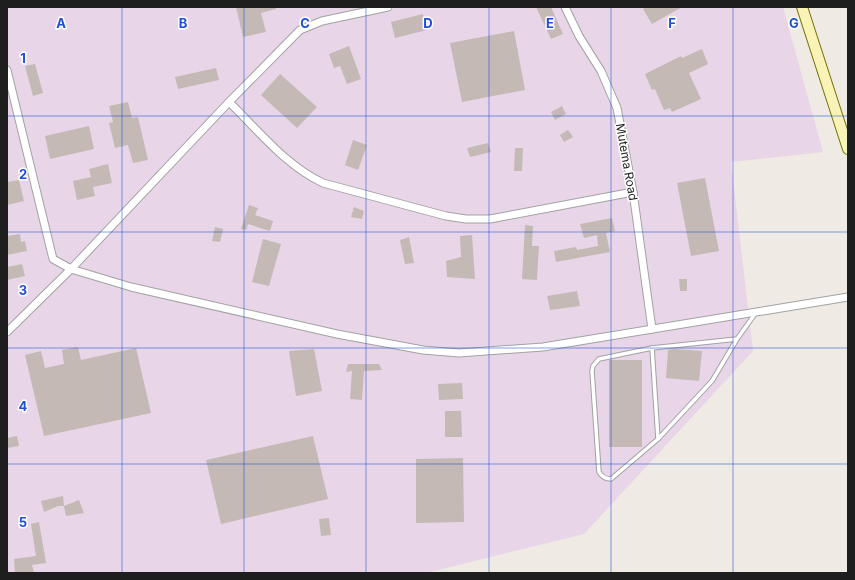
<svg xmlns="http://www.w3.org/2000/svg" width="855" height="580" font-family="Inter,sans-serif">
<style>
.industrial{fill:#e8d6e8}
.building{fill:#c4b9b4}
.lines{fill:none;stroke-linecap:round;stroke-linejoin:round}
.service-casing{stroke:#a2a2a2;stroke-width:5.5}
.minor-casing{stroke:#a2a2a2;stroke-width:9}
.secondary-casing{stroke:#757105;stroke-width:12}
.service{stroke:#fff;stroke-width:3.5}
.minor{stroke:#fff;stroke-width:7}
.secondary{stroke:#f9f3b8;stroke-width:10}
.grid{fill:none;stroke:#1d4ed8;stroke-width:1;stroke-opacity:0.55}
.labels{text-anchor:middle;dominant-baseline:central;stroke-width:3;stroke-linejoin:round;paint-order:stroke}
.street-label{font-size:12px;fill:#1e1e1e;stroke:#fff}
.grid-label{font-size:13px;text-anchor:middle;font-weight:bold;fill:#1d4ed8;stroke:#fff;stroke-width:3;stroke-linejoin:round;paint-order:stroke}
</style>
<rect width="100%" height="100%" fill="#efeae4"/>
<!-- industrial -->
<polygon class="industrial" points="7,7 783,7 823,152 731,162 753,351 584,534 426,573 7,573"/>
<!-- building -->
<g class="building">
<polygon points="236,7 276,7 276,9 261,13 266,32 243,37"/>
<polygon points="536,7 551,7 563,34 551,39"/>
<polygon points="647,7 682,7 652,24 643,9"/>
<polygon points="423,14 427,30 395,38 391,22"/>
<polygon points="514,31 525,90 462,102 450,43"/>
<polygon points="349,46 361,79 347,84 340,66 334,68 329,54"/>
<polygon points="702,49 708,64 689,73 701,99 672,112 670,108 664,110 655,89 652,90 645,74 681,56 682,58"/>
<polygon points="35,64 43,93 33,96 25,66"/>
<polygon points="216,68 219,80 178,89 175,77"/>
<polygon points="280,74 317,107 297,128 261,95"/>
<polygon points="128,102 132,118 138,117 148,160 133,163 128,145 115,148 109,123 113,122 109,106"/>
<polygon points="562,106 566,114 555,120 551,112"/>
<polygon points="89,126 94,149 50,159 45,136"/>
<polygon points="568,130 573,137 564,142 560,135"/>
<polygon points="353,140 367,145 358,170 345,165"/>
<polygon points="488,143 491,152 470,157 467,148"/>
<polygon points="515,148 523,148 522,171 514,171"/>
<polygon points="108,164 112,183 93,187 95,196 77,200 73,181 91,177 89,169"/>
<polygon points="705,178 719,251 691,256 677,183"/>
<polygon points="19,180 24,201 7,205 7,182"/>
<polygon points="249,205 258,208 255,215 273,221 270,231 248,224 246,230 241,229"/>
<polygon points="354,207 364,211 362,219 351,217"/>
<polygon points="612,218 615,231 606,233 610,252 556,262 554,251 576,247 577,250 598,246 597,235 584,238 580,224"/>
<polygon points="525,225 533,226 532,246 539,246 537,280 522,279"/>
<polygon points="215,227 223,229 220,242 212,241"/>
<polygon points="20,234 21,242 25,241 27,251 7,255 7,236"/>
<polygon points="472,235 475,279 447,277 446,261 461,257 460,236"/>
<polygon points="409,237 414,263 405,264 400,240"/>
<polygon points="263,239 281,244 269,286 252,282"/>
<polygon points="22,264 25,276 7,280 7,267"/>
<polygon points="679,279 687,279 687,291 680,291"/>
<polygon points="577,291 580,306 550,310 547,296"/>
<polygon points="78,347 81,360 136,348 151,413 44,436 25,355 41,351 45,368 64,364 62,350"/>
<polygon points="314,349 322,391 296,396 289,351"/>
<polygon points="675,349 702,351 699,381 666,378 668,350"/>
<rect x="609" y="360" width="33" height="87"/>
<polygon points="348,364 379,364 382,370 364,371 362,400 350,399 352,371 346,372"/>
<polygon points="462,383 463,399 439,400 438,384"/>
<polygon points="445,411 461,411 462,437 445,437"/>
<polygon points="17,436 19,446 7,448 7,438"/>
<polygon points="313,436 328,499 221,524 206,460"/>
<polygon points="463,458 464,522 416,523 416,459"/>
<polygon points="63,496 64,506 58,506 44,512 41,501"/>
<polygon points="79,500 84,513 66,516 64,506"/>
<polygon points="329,518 331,535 321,536 319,519"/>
<polygon points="39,522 46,563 32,565 34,573 15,573 14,559 36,556 31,524"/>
</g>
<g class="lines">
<!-- service casing -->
<g class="service-casing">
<g id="service">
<path d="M737,339l-85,9 -53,11 -6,7 -1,5 7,101c3,5 6,7 12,7l47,-40 54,-58 25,-42 18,-25"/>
<polyline points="652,348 658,439"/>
</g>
</g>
<!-- minor casing -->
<g class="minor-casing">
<g id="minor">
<polyline points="565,7 579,36 601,71 617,108 633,192 652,329"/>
<polyline points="7,70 53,259 71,269 131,287 337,334 423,350 459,353 543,347 848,297"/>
<path d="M229,102c29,28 57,64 94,81l123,33 20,3h24l143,-27"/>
<polyline points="7,332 71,269 229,102 300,30 322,21 388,7"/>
</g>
</g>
<!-- secondary casing -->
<g class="secondary-casing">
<polyline id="secondary" points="802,7 848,149"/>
</g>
<!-- service -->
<use href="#service" class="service"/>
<!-- minor -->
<use href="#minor" class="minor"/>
<!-- secondary -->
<use href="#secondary" class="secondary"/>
</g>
<!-- grid -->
<path class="grid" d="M122,7v566M244,7v566M366,7v566M489,7v566M611,7v566M733,7v566M7,116h841M7,232h841M7,348h841M7,464h841"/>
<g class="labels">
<!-- street labels -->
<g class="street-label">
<text transform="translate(627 162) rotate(80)">Mutema Road</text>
</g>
</g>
<g class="grid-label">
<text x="61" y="28">A</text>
<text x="183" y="28">B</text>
<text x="305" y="28">C</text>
<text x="428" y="28">D</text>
<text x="550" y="28">E</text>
<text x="672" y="28">F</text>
<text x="794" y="28">G</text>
<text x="23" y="63">1</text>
<text x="23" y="179">2</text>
<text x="23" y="295">3</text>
<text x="23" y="411">4</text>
<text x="23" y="527">5</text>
</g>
<!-- border -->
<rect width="855" height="580" fill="none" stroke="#1e1e1e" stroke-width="16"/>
</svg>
